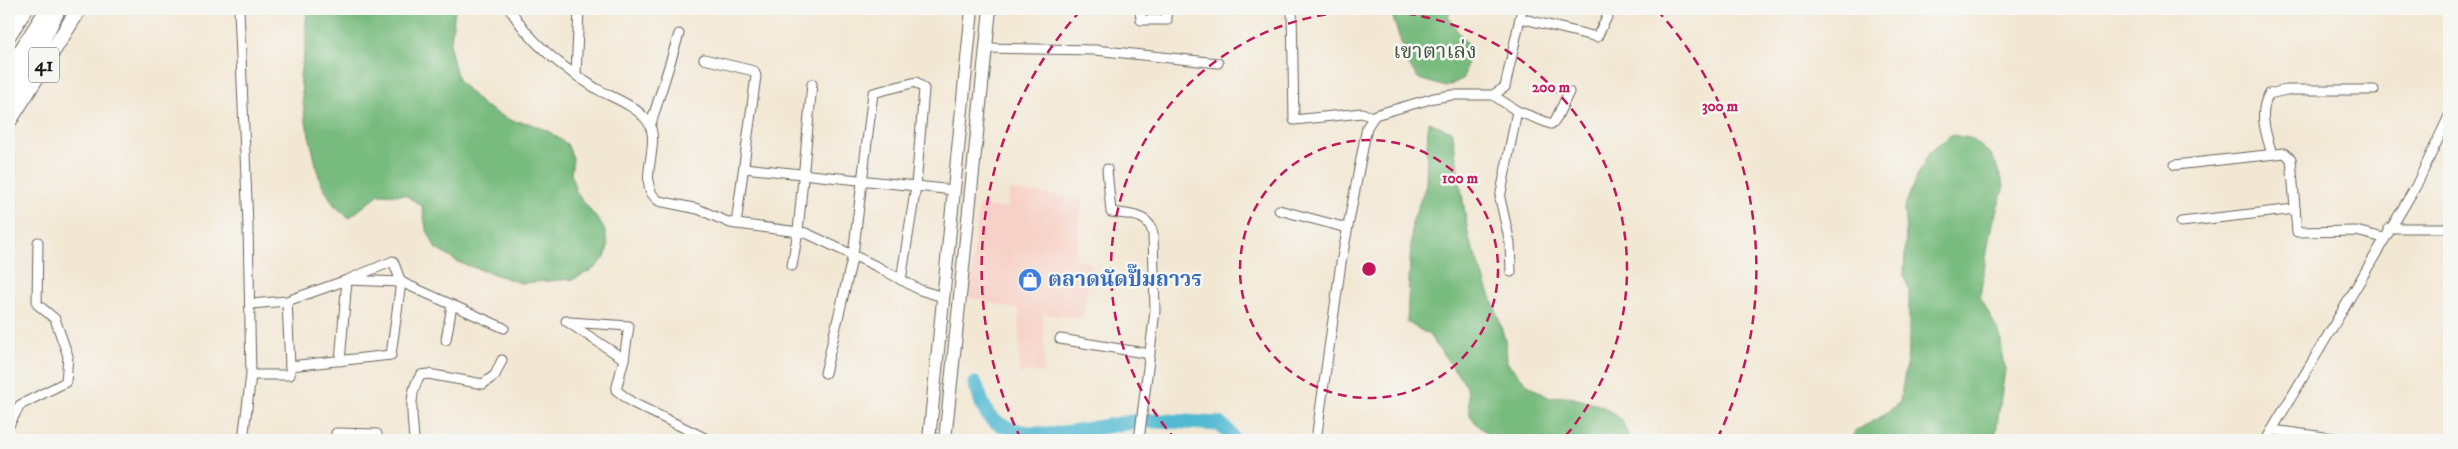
<svg xmlns="http://www.w3.org/2000/svg" width="2458" height="449" font-family="'IM FELL DW Pica','Noto Serif Thai',serif">
<style>
.built{fill:#f7d1c7}
.forest{fill:#78bb7e;stroke:#4a6c4d}
.lines{fill:none;stroke-linecap:round;stroke-linejoin:round}
.river{stroke:#53b9d2;stroke-width:15}
.minor-casing{stroke:#67635c;stroke-width:11}
.secondary-casing{stroke:#67635c;stroke-width:14}
.trunk-casing{stroke:#67635c;stroke-width:17}
.minor{stroke:#fff;stroke-width:9}
.secondary{stroke:#fff;stroke-width:12}
.trunk{stroke:#fff;stroke-width:15}
.ring{fill:none;stroke:#c2185b;stroke-width:2.5;stroke-dasharray:9 6}
.labels{text-anchor:middle;dominant-baseline:central;stroke-width:5;stroke-linejoin:round;paint-order:stroke}
.shield{fill:#f6f6f2;stroke:#5d5d5c;stroke-width:1}
.shield-label{font-size:20px;font-weight:bold;fill:#1c1c1c}
.park-label{font-size:21px;fill:#415540;stroke:#f6f6f2}
.shop-label{font-size:21px;font-weight:bold;fill:#366cbe;stroke:#f6f6f2;text-anchor:start}
.centre{fill:#c2185b;stroke:#f6f6f2;stroke-width:2.5}
.ring-label{font-size:15px;text-anchor:middle;font-weight:bold;fill:#c2185b;stroke:#f6f6f2;stroke-width:5;stroke-linejoin:round;paint-order:stroke}
</style>
<rect width="100%" height="100%" fill="#f6f6f2"/>
<filter id="ink" filterUnits="userSpaceOnUse"><feTurbulence type="fractalNoise" baseFrequency=".02" numOctaves="2"/><feDisplacementMap in="SourceGraphic" scale="10" xChannelSelector="R" yChannelSelector="G"/><feConvolveMatrix kernelMatrix="1 2 1 2 8 2 1 2 1" color-interpolation-filters="sRGB"/></filter>
<filter id="wash" filterUnits="userSpaceOnUse"><feTurbulence type="fractalNoise" baseFrequency=".0096" numOctaves="4" result="noise"/><feDisplacementMap in="SourceGraphic" scale="20" xChannelSelector="R" yChannelSelector="G"/><feGaussianBlur stdDeviation="1.12" result="paint"/><feColorMatrix in="noise" values="0 0 0 0 0 0 0 0 0 0 0 0 0 0 0 0 0 1.4 0 .05"/><feComposite in="paint" operator="in"/></filter>
<g filter="url(#wash)">
<rect width="100%" height="100%" fill="#f2e7d3"/>
<!-- built -->
<polygon class="built" points="1009,190 1082,198 1076,260 1092,263 1083,318 1043,314 1044,372 1019,373 1019,310 968,297 979,206 1007,208"/>
<!-- forest -->
<g class="forest">
<polygon points="308,9 455,9 450,48 458,80 483,105 498,114 512,121 528,123 548,131 567,144 573,158 571,174 576,192 604,228 608,246 605,258 595,268 574,279 521,283 460,263 436,249 426,228 422,206 405,195 379,194 349,218 334,205 320,181 305,118 300,75 306,44 306,20"/>
<polygon points="1390,9 1451,9 1448,18 1469,47 1464,78 1446,87 1419,79 1409,66"/>
<polygon points="1428,122 1452,131 1469,239 1498,316 1506,344 1507,362 1528,385 1548,397 1567,396 1602,406 1621,419 1630,440 1497,440 1478,426 1470,415 1467,387 1429,335 1407,322 1412,223 1426,185"/>
<polygon points="1951,135 1970,138 1992,155 2004,186 1990,233 1980,296 2000,335 2005,369 1996,432 1996,440 1851,440 1855,431 1881,417 1900,402 1909,348 1909,290 1904,275 1906,231 1904,209 1915,180 1929,153"/>
</g>
<g class="lines">
<!-- river -->
<path class="river" d="M975,384c6,11 7,29 19,37 45,28 101,3 149,0 26,-1 52,2 77,3l9,8 4,8"/>
</g>
</g>
<g filter="url(#ink)">
<g class="lines">
<!-- minor casing -->
<g class="minor-casing">
<g id="minor">
<polyline points="239,9 248,226 251,375 243,440"/>
<path d="M510,9c20,34 53,59 87,80 16,9 40,17 51,33 15,23 -14,63 11,79l39,8 32,14 76,10 72,34 42,23 23,7"/>
<polyline points="1140,9 1141,20 1167,20 1165,9"/>
<polyline points="1292,9 1294,120 1362,113 1372,117"/>
<polyline points="1520,18 1597,37 1611,9"/>
<polyline points="986,48 1095,50 1218,63"/>
<polyline points="704,59 754,71 756,76 736,224"/>
<polyline points="576,74 579,9"/>
<polyline points="1493,95 1517,111 1500,198 1510,243 1511,272"/>
<polyline points="1517,111 1551,124 1555,121 1569,92"/>
<polyline points="650,127 679,34"/>
<path d="M2272,154c-6,-20 -14,-41 -3,-60l17,-4h88"/>
<polyline points="2175,165 2285,153 2291,159 2297,232 2356,231 2384,238"/>
<polyline points="744,168 954,190"/>
<path d="M1107,169l4,43c18,3 38,1 42,22l2,77 -16,129"/>
<polyline points="1279,210 1347,228"/>
<polyline points="2181,222 2295,209"/>
<polyline points="2389,228 2449,228"/>
<polyline points="792,266 798,231 812,84"/>
<polyline points="287,301 290,366"/>
<polyline points="250,304 287,301 347,280 401,282 393,261 347,280 340,361"/>
<polyline points="566,321 624,359 616,390 633,403 709,440"/>
<polyline points="569,322 629,326 624,359"/>
<polyline points="1060,339 1150,354"/>
<polyline points="446,340 452,305"/>
<polyline points="825,373 853,255 873,93 916,82 924,89 916,186 901,280"/>
<polyline points="251,375 290,375 290,366 391,355 401,282 504,328"/>
<polyline points="9,425 20,405 66,382 68,356 55,319 37,304 38,242"/>
<polyline points="2272,430 2348,440"/>
<polyline points="336,433 377,434 377,440"/>
<path d="M414,440c-1,-20 -7,-48 7,-65l7,-1 55,10 12,-9 7,-15"/>
<polyline points="1316,440 1341,263 1367,127 1375,115 1434,98 1452,95 1493,95 1505,87 1522,9"/>
<polyline points="2266,440 2416,186 2449,116"/>
</g>
</g>
<!-- secondary casing -->
<g class="secondary-casing">
<g id="secondary">
<polyline points="929,440 972,9"/>
<polyline points="945,440 990,9"/>
</g>
</g>
<!-- trunk casing -->
<g class="trunk-casing">
<g id="trunk">
<polyline points="9,34 25,9"/>
<polyline points="9,70 48,9"/>
<polyline points="9,96 36,53 58,9"/>
<polyline points="9,121 79,9"/>
</g>
</g>
<!-- minor -->
<use href="#minor" class="minor"/>
<!-- secondary -->
<use href="#secondary" class="secondary"/>
<!-- trunk -->
<use href="#trunk" class="trunk"/>
</g>
</g>
<!-- distance rings -->
<g class="ring">
<circle cx="1369" cy="269" r="129"/>
<path d="M1176 440A258 258 0 1 1 1562 440"/>
<path d="M1021 439A387 387 0 0 1 1081 10M1657 10A387 387 0 0 1 1717 439"/>
</g>
<!-- icons -->
<defs>
<g id="shop-disc" transform="scale(1.25)"><circle r="9.5" fill="#3f7fe0" stroke="#f6f6f2"/><path d="M-5-2.5h2.3a2.7 3.5 0 0 1 5.4 0H5L5.5 6h-11ZM-1.5-2.5h3a1.5 2.3 0 0 0-3 0Z" fill="#fff"/></g>
</defs>
<g fill-rule="evenodd">
<use href="#shop-disc" x="1030" y="280"/>
</g>
<g class="labels">
<!-- shield labels -->
<rect class="shield" x="29" y="47.5" width="30" height="35" rx="4"/>
<g class="shield-label">
<text x="44" y="65">41</text>
</g>
<!-- park labels -->
<g class="park-label">
<text x="1435" y="52">เขาตาเล่ง</text>
</g>
<!-- shop labels -->
<g class="shop-label">
<text x="1048" y="280">ตลาดนัดปั๊มถาวร</text>
</g>
</g>
<circle cx="1369" cy="269" r="8" class="centre"/>
<g class="ring-label">
<text x="1551" y="92">200 m</text>
<text x="1720" y="111">300 m</text>
<text x="1460" y="183">100 m</text>
</g>
<!-- margin -->
<rect width="2458" height="449" fill="none" stroke="#f6f6f2" stroke-width="30"/>
</svg>
